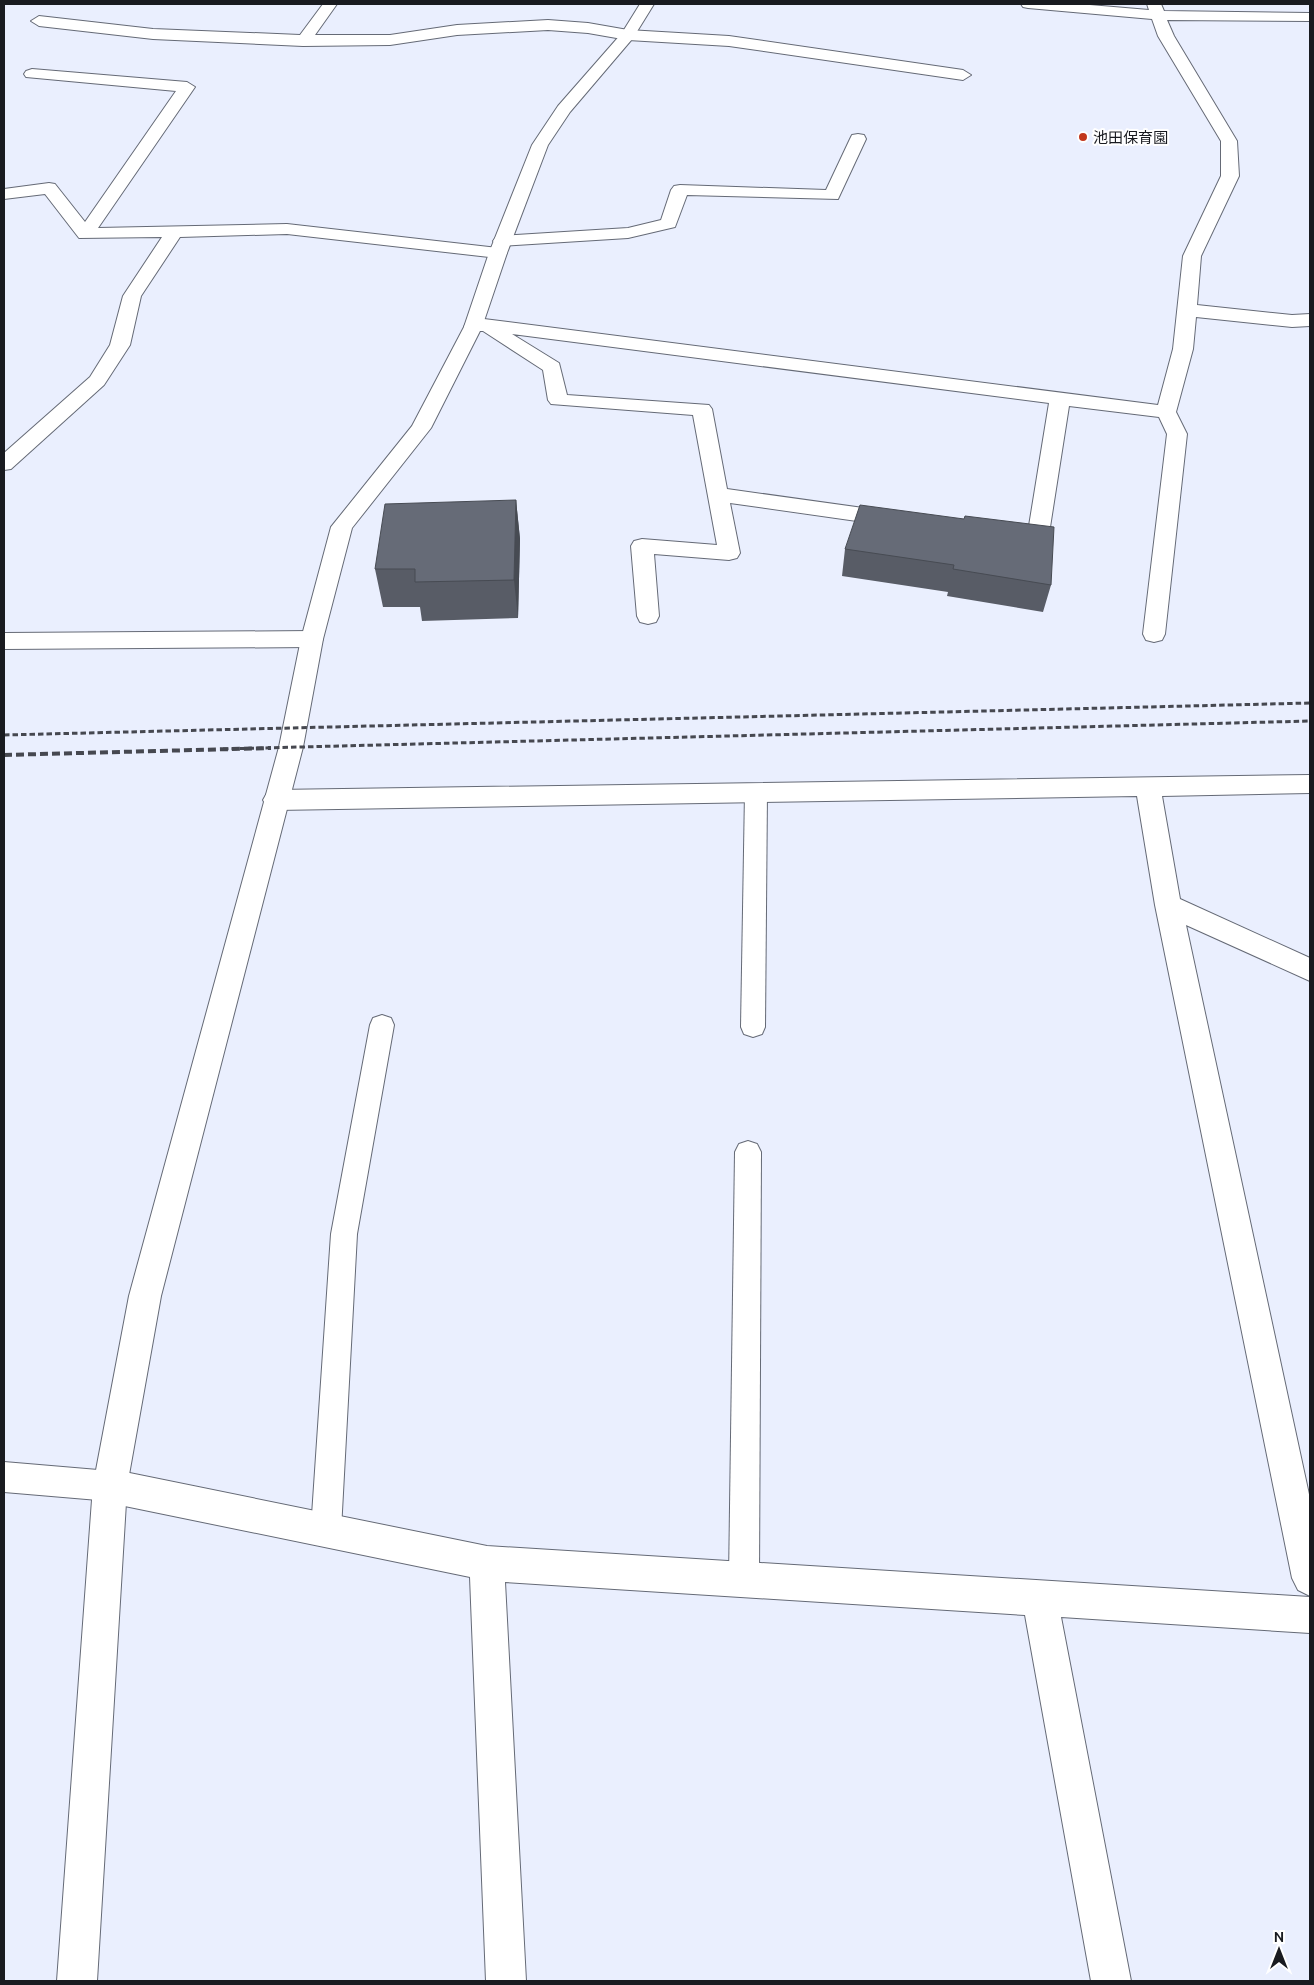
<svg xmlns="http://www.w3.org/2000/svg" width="1314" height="1985" font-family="Ubuntu,'Noto Sans JP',sans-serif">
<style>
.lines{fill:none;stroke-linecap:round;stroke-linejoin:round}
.lane-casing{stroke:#656a76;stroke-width:2}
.street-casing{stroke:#656a76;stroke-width:2}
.secondary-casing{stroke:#656a76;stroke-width:2}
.lane{fill:#fff;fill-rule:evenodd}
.street{fill:#fff;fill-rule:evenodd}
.secondary{fill:#fff;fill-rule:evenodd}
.rail-far1{stroke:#464850;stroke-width:3;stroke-dasharray:5.5 3;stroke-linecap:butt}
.rail{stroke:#464850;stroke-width:4;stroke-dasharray:8 4;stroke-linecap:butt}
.wall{fill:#585c66}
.shaded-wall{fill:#474b53}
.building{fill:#666b77;stroke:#474b53}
.poi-dot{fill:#c2371c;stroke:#fff;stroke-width:2}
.labels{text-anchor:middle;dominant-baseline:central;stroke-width:4;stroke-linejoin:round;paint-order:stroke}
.far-poi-label{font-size:15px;fill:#191b20;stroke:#fff;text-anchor:start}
</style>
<rect width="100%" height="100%" fill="#eaeffe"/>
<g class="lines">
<!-- lane casing -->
<g class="lane-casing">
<g id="lane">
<polygon points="756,784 764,786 767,792 765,1027 762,1034 753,1037 744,1034 741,1027 745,792 748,786"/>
<polygon points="382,1015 391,1018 394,1025 357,1234 341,1530 337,1541 326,1545 315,1541 311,1530 331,1234 370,1025 373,1018"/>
<polygon points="748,1141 757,1144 761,1152 759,1579 755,1590 744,1594 733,1590 729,1579 735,1152 739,1144"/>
<polygon points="4,1462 110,1471 120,1476 125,1486 120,1496 110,1501 4,1492"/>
</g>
</g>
<!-- street casing -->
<g class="street-casing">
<g id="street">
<polygon points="323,4 337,4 315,35 390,35 457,25 548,20 588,23 628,30 729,36 963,70 971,75 963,80 729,46 628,40 588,33 548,30 457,35 390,45 303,46 153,39 39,26 31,21 39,16 153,29 300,35"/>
<polygon points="1021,4 1078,4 1149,10 1147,4 1161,4 1164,11 1310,13 1310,21 1167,20 1174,36 1237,141 1239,176 1201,256 1197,305 1292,315 1310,314 1310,326 1292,327 1196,317 1193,349 1176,412 1187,434 1165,634 1162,640 1154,642 1146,640 1143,634 1167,434 1159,417 1069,406 1048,540 1045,545 1037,547 1006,542 1003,537 1006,532 1014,530 1028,532 1049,403 512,334 559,363 567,395 709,405 712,409 727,489 892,512 900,514 903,519 900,524 892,526 730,503 740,553 737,558 729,560 654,554 659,616 656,622 648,624 640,622 637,616 631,546 634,541 642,539 717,545 693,415 551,404 548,400 543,370 483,331 466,331 464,327 466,323 484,319 1158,405 1173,349 1183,256 1221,176 1221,141 1158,36 1152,19 1028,8 1023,7"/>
<polygon points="32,69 187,82 195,87 98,228 287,224 498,248 504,249 507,253 504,257 498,258 287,234 180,237 141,296 130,345 104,385 11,469 4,470 4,453 90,377 110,345 123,296 162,237 79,238 45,194 4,199 4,189 49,183 55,184 85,222 176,91 26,77 24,74 26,71"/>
<polygon points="858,134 864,135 866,139 838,199 687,195 675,227 628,238 502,246 496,245 493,241 496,237 502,236 628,228 661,220 671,190 674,186 680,185 826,190 850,139 852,135"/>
<polygon points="312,631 320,633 323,639 320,645 312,647 4,649 4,633"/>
<polygon points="1310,775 1310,793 1162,796 1180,899 1310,958 1310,981 1186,925 1310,1499 1310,1596 1298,1590 1292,1578 1155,905 1137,796 276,810 267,807 263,800 267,793 276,790"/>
<polygon points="110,1469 487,1546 1310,1597 1310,1633 1061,1617 1131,1981 1091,1981 1025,1615 505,1582 526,1981 486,1981 470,1577 110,1503 98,1498 93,1486 98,1474"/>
</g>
</g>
<!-- secondary casing -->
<g class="secondary-casing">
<polygon id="secondary" points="640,4 654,4 633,38 570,112 548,145 507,253 482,327 431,428 352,528 323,639 303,747 161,1296 127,1486 97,1981 57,1981 93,1486 129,1296 279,747 301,639 331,527 412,426 464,327 489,253 532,145 558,106 622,33"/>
</g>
<!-- lane -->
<use href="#lane" class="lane"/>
<!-- street -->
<use href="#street" class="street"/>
<!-- secondary -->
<use href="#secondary" class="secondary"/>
<!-- rail-far1 -->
<g class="rail-far1">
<polyline points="4,735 1310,703"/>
<polyline points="223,749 1310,721"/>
</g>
<!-- rail -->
<polyline class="rail" points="4,755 271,748"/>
</g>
<!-- wall -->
<g class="wall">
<polygon points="516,500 520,539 518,618 422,621 420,607 383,607 375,569"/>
<polygon points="964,519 1051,585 1043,612 947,596 948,592 842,576 845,549"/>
</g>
<!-- shaded-wall -->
<polygon class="shaded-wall" points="516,500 520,539 518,618 514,580"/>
<!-- building -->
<g class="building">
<polygon points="516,500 514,580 415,582 415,569 375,569 385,504"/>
<polygon points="860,505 964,519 965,516 1054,527 1051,585 953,569 954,565 845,549"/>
</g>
<!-- markers -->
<circle class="poi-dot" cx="1083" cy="137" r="5"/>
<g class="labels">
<!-- far-poi labels -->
<g class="far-poi-label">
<text x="1093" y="137">池田保育園</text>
</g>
</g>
<!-- border -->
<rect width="1314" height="1985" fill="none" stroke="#191b20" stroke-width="10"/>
<!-- north arrow -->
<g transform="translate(1279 1950)" stroke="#ffffff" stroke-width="4" paint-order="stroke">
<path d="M0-4L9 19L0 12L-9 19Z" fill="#191b20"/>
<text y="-8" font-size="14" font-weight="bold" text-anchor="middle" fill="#191b20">N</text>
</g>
</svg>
